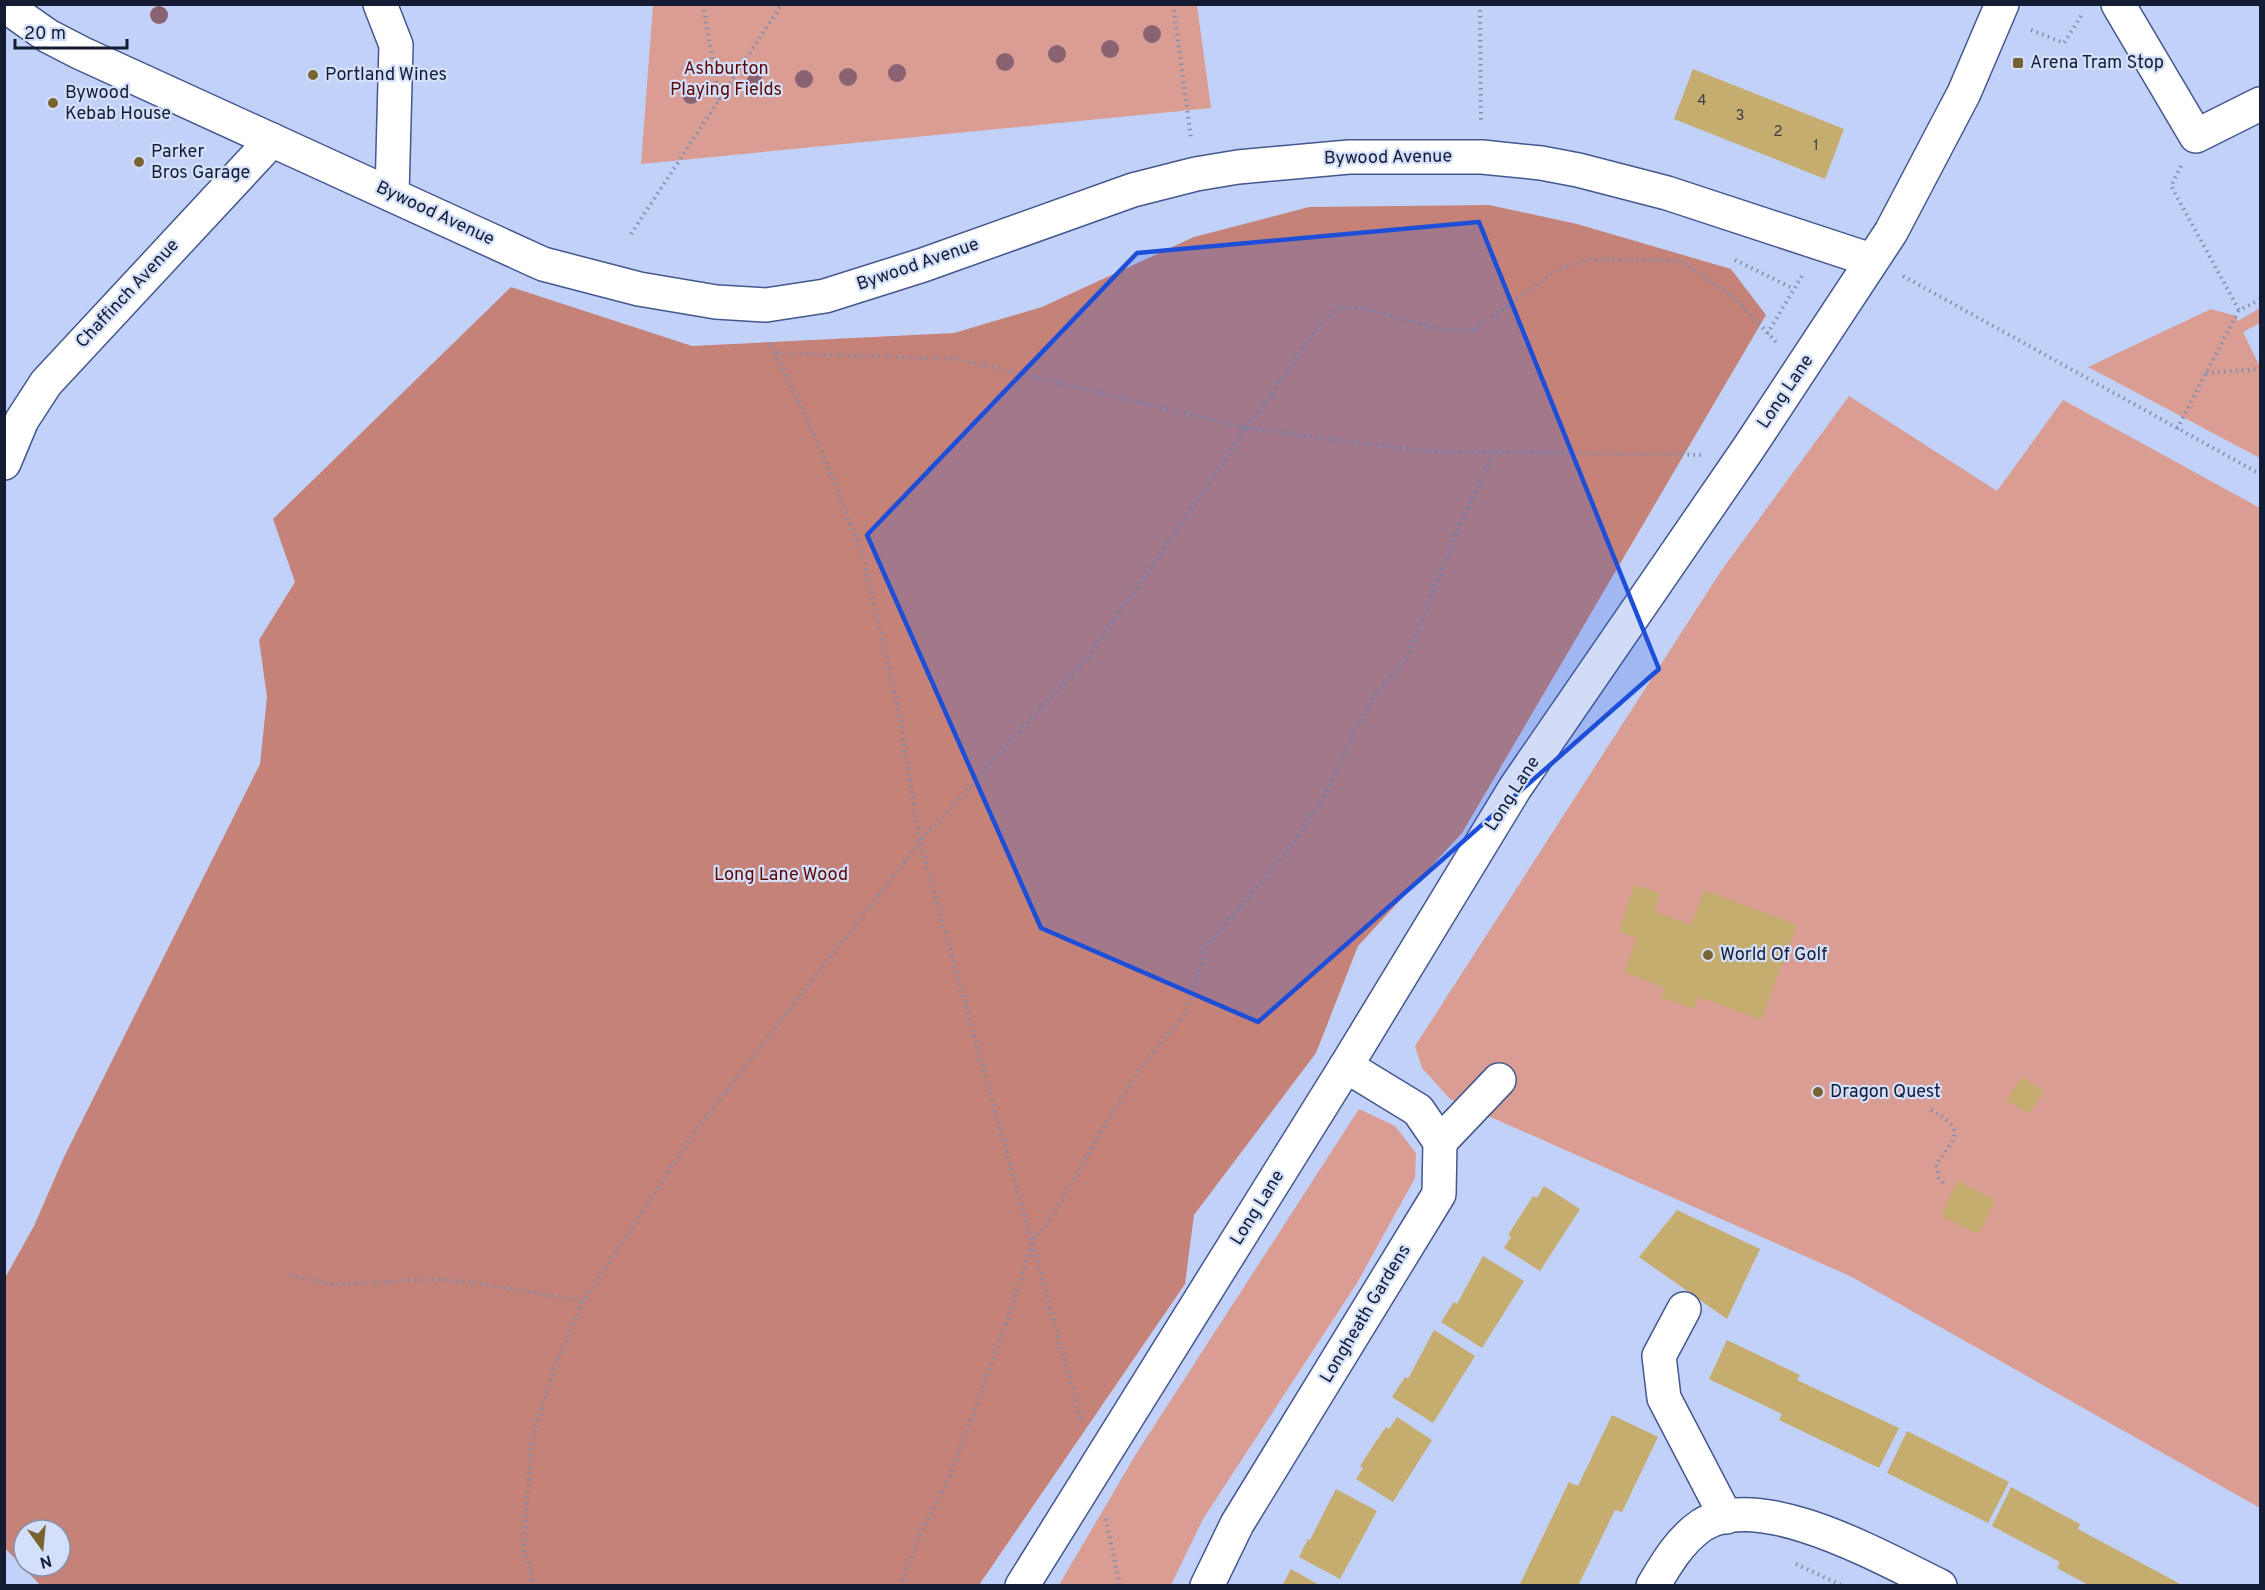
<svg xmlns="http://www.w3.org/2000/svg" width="2265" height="1590" font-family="Overpass,sans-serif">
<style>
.green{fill:#da9d93}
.forest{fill:#c58278;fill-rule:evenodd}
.building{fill:#c5ac6f}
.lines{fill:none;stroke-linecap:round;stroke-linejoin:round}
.minor-casing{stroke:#44578f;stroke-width:36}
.major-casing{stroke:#44578f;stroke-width:36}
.path{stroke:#818eaf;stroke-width:4;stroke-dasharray:1.5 4.5;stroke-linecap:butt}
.minor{stroke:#fff;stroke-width:33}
.major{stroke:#fff;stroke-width:33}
.tree{fill:#8a6373}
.marked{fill:#1d4ed8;fill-opacity:0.2;stroke:#1d4ed8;stroke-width:4.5;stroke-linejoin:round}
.poi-dot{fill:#776432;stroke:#d4dff9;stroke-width:2}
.labels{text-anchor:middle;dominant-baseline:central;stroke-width:4.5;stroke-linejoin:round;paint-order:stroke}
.number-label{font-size:15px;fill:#404042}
.poi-label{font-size:18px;fill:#141c33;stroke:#d4dff9;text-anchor:start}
.park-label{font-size:18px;fill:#5c0906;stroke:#d4dff9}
.street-label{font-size:18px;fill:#141c33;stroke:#d4dff9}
</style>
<rect width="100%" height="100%" fill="#c2d1f8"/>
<!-- green -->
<g class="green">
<polygon points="653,5 1197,5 1211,108 641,164"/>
<polygon points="2260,308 2260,323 2243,332 2260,367 2260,458 2088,367 2211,309 2236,316 2238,321"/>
<polygon points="1849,396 1997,491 2063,400 2260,508 2260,1508 1850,1276 1450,1099 1422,1068 1415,1046 1721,571"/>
<polygon points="1359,1109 1395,1126 1416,1153 1415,1178 1357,1283 1203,1519 1171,1585 1059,1585 1136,1454"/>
</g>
<!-- forest -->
<path class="forest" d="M1489,205l88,19 154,45 35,46 -304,518 -104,113 -42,107 -122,162 -9,69 -206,301 -938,1 -36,-38v-270l29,-52 30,-69 196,-393 7,-67 -8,-57 36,-58 -22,-63 238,-232 181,59 262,-13 88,-26 152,-70 115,-30zM24,1530h36v36h-36z"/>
<!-- building -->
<g class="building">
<polygon points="1693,69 1844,129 1825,179 1674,119"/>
<polygon points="1634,885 1660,893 1654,911 1691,925 1704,890 1797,925 1761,1020 1699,997 1694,1009 1661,997 1664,988 1624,972 1637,938 1619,932"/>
<polygon points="2022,1077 2044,1092 2029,1114 2007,1100"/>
<polygon points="1957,1181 1995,1200 1979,1234 1941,1216"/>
<polygon points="1544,1186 1580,1209 1540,1271 1504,1248 1511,1237 1508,1235 1533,1196 1537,1198"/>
<polygon points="1677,1210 1760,1249 1727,1319 1639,1257"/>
<polygon points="1483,1256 1524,1281 1482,1348 1441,1322 1454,1302 1457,1304"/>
<polygon points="1434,1330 1475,1356 1433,1423 1392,1397 1405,1377 1408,1379"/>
<polygon points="1727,1340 1800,1375 1797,1380 1899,1428 1879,1468 1779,1420 1782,1414 1709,1379"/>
<polygon points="1612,1415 1658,1437 1622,1512 1615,1510 1578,1586 1519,1586 1569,1482 1578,1486"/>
<polygon points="1397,1417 1432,1440 1393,1502 1356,1479 1363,1468 1360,1466 1373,1446 1386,1427 1389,1429"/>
<polygon points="1907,1431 2009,1482 1988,1523 1887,1473"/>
<polygon points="2011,1487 2080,1524 2078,1529 2184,1586 2090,1586 2057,1568 2060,1562 1992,1526"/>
<polygon points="1336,1489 1377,1511 1340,1579 1299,1557 1308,1539 1310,1540"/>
<polygon points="1291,1569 1321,1586 1282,1586"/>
</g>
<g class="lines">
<!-- minor casing -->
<g class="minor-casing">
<g id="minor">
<polyline points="380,4 396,45 392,194"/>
<polyline points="2118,4 2196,136 2260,104"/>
<polyline points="4,5 48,36 81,53 543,264 639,289 716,302 766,305 825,296 923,265 1133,190 1196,174 1238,167 1349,157 1482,157 1541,163 1578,170 1667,193 1871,260"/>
<polyline points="4,463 22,420 46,383 272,140"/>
<polyline points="1440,1142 1499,1080"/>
<polyline points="1684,1309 1659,1356 1664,1398 1726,1517"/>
<polyline points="1207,1586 1237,1524 1439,1194 1440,1142 1418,1110 1346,1066"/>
<path d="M1653,1586c13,-22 27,-46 49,-61 59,-37 182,34 238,61"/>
</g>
</g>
<!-- major casing -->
<g class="major-casing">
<polyline id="major" points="1022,1586 1346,1066 1515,788 1748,449 1891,232 1964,93 2002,4"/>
</g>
<!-- path -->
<g class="path">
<polyline points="703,4 719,100"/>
<polyline points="1173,4 1191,138"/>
<polyline points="1480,4 1481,121"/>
<polyline points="2031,30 2064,43 2083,13"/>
<polyline points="2181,166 2171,186 2239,310 2260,300"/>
<polyline points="631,234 782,4"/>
<polyline points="1735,260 1794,289"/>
<polyline points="1903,276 2260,474"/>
<polyline points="1767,334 1802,276"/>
<polyline points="775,353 821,449 863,556 899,712 920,842 1082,1422"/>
<polyline points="2206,373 2260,369"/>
<polyline points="2177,429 2239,310"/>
<polyline points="1701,455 1424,451 1247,428 1321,323 1338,308 1359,307 1439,329 1474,330 1557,270 1589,259 1682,261 1738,301 1776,342"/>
<path d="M1931,1110c35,20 26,26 5,54l3,14 7,8"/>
<polyline points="290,1275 334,1285 431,1279 469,1282 584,1301"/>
<polyline points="1106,1519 1120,1586"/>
<polyline points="1796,1564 1843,1586"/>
<polyline points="535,1586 523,1548 532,1440 555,1365 584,1301 692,1135 920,842 1093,651 1247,428 958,359 775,353 769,340"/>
<polyline points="900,1586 921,1532 947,1483 1002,1336 1032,1243 1055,1212 1109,1118 1147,1059 1186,1013 1206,947 1289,849 1325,795 1351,737 1372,699 1406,660 1460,524 1494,452"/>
</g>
<!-- minor -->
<use href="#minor" class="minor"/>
<!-- major -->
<use href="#major" class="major"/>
</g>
<!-- trees -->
<g class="tree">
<circle cx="159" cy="15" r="9"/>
<circle cx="1152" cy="34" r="9"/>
<circle cx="1110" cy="49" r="9"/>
<circle cx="1057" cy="54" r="9"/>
<circle cx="1005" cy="62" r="9"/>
<circle cx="897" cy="73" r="9"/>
<circle cx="848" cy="77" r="9"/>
<circle cx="804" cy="79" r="9"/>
<circle cx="755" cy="83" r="9"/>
<circle cx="691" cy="95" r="9"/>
</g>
<!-- marked area -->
<path class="marked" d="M1479,222l180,447 -401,353 -217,-94 -174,-393 270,-282z"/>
<!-- markers -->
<g class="poi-dot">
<rect x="2012" y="57" width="12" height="12" rx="3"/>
<circle cx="313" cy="75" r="6"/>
<circle cx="53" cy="103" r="6"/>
<circle cx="139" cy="162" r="6"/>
<circle cx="1708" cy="955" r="6"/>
<circle cx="1818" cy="1092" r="6"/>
</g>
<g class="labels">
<!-- number labels -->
<g class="number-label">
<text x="1702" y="101">4</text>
<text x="1740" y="116">3</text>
<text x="1778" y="132">2</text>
<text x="1816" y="146">1</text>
</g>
<!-- poi labels -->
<g class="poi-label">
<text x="2030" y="63">Arena Tram Stop</text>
<text x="325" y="75">Portland Wines</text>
<text x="65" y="93">Bywood<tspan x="65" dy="21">Kebab House</tspan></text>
<text x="151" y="152">Parker<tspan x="151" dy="21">Bros Garage</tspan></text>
<text x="1720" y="955">World Of Golf</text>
<text x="1830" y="1092">Dragon Quest</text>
</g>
<!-- park labels -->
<g class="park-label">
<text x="726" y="69">Ashburton<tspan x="726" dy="21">Playing Fields</tspan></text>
<text x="781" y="875">Long Lane Wood</text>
</g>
<!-- street labels -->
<g class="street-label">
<text transform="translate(1388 158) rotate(-1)">Bywood Avenue</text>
<text transform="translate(435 214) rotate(25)">Bywood Avenue</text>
<text transform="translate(918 265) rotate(-19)">Bywood Avenue</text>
<text transform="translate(128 294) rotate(-47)">Chaffinch Avenue</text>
<text transform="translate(1786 392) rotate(-56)">Long Lane</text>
<text transform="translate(1513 794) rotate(-57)">Long Lane</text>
<text transform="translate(1258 1208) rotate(-58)">Long Lane</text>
<text transform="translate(1366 1314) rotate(-59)">Longheath Gardens</text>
</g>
</g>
<!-- border -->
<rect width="2265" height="1590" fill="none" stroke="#141c33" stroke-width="12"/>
<!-- north arrow -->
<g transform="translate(42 1548) rotate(165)"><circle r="28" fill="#d4dff9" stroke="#8791aa" stroke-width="1.5"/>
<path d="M0-4.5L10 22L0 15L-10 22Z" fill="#776432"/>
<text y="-9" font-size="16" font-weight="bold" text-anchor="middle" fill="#141c33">N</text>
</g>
<!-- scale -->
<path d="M15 39v9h112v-9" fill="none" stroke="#141c33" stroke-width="3"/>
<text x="24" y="39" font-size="18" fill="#141c33" stroke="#d4dff9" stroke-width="4.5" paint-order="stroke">20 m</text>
</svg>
